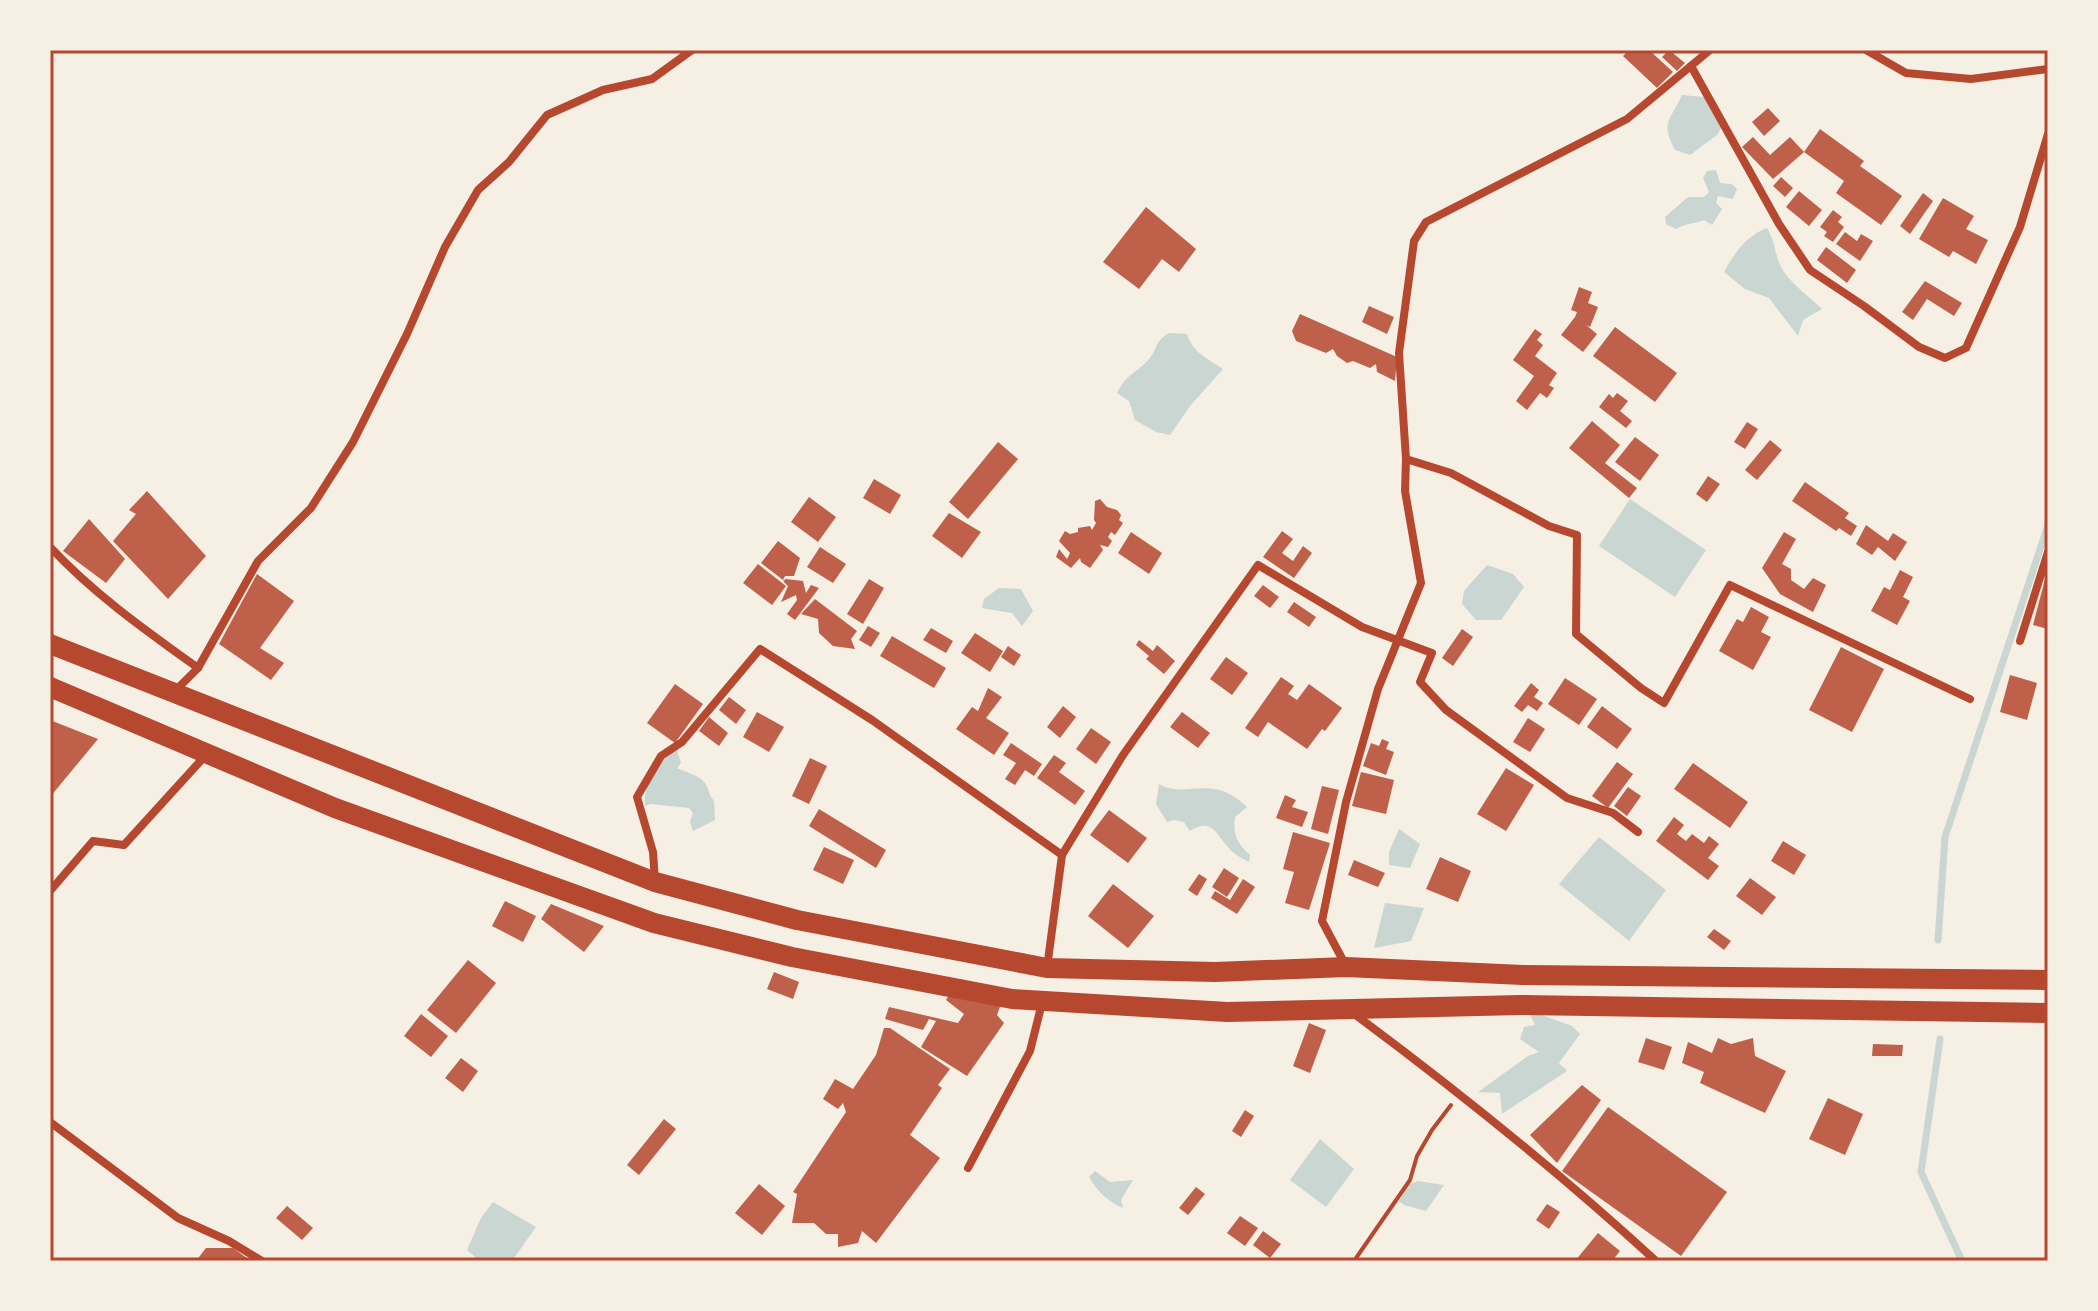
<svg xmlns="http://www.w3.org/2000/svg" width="2098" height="1311" font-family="'Roboto Serif',serif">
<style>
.water{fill:#c9d6d2}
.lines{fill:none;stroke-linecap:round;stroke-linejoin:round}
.stream{stroke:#c9d6d2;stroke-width:7}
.building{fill:#bf614a}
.path{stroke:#b5482f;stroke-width:4}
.minor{stroke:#b5482f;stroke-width:8}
.trunk{stroke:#b5482f;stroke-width:20}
.neatline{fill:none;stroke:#b5482f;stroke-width:3}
</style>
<rect width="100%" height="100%" fill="#f6efe4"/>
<!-- water -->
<g class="water">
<path d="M1682,95l22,2 13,16 6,12 -6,10 -27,20 -15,-5c-15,-29 -4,-30 7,-55z"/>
<path d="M1716,170l4,13 12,1 5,5 -4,10 -15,-3 -2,7 6,6 -10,16 -8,-5c-9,4 -18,3 -28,9l-10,-5 -1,-7 23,-20h16l5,-5 -6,-14 4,-7z"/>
<path d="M1767,228c9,16 7,23 13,37 8,17 29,31 42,44l-19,11 -5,16 -29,-38 -24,-9 -21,-17c10,-18 22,-36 43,-44z"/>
<path d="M1169,333l18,1c5,18 21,25 36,35l-33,37 -20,29 -14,-3 -21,-12 -6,-19 -12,-8c9,-19 20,-20 32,-34 10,-11 3,-15 20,-26z"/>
<polygon points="1630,499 1706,550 1675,597 1599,546"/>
<polygon points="1487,565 1513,574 1524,587 1501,620 1476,620 1462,604 1464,591"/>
<polygon points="999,588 1021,589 1033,611 1022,626 1012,613 982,608 984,599"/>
<path d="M677,750l4,13 -4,5c8,4 21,7 27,14 5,6 4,12 10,19l1,19 -22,11 -3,-9 3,-9 -4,-5 -38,-4 -6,2c-3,-21 14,-46 32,-56z"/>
<path d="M1159,784c29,16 52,-12 88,23l-12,10c-2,18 2,26 15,38l-1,7c-8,-4 -17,-9 -22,-16 -12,-14 -16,-28 -37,-15l-6,-9 -10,-2 -7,2 -11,-18z"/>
<polygon points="1399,829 1420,844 1410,868 1389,865 1389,852"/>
<polygon points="1599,837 1666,890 1629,941 1559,884"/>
<polygon points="1385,903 1424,908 1411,941 1374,948"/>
<polygon points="1528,1010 1572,1026 1580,1034 1559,1063 1567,1071 1502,1114 1500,1093 1478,1092 1528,1056 1539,1052 1520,1039 1524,1027 1535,1025"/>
<polygon points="1320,1139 1354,1169 1326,1207 1290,1180"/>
<path d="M1095,1171l15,11 23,-2 -12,20 2,8c-16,-7 -25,-16 -34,-31z"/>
<polygon points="1418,1181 1444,1185 1426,1211 1404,1205 1399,1201 1408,1185"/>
<polygon points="493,1202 536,1227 512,1261 480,1261 467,1250 481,1218"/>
</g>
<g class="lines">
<!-- stream -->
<g class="stream">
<polyline points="1938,940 1945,837 2048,525"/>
<polyline points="1940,1039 1921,1172 1962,1261"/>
</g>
</g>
<!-- building -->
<g class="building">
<polygon points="1629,50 1649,50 1673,72 1657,88 1623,56"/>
<polygon points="1669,50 1685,63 1677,71 1662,57"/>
<polygon points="1768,108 1780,121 1764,136 1752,122"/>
<polygon points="1820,129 1864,161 1860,166 1902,196 1881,225 1836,193 1844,181 1804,152"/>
<polygon points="1753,137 1770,155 1790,137 1804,152 1773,179 1742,147"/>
<polygon points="1781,177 1793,188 1785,197 1773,186"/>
<polygon points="1799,191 1822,210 1809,226 1786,207"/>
<polygon points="1923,193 1933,201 1910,234 1900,226"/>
<polygon points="1943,198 1974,216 1966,229 1988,240 1976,264 1953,251 1949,257 1919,239"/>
<polygon points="1146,207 1196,249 1179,272 1162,259 1139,289 1103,262"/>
<polygon points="1833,210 1842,217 1838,222 1844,227 1833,242 1824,236 1827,232 1820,227"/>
<polygon points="1845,232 1857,241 1861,234 1873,241 1860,261 1836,244"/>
<polygon points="1826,247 1856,270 1847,283 1817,260"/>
<polygon points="1925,281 1962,303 1954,316 1927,299 1913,320 1902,312"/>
<polygon points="1579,287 1592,292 1588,303 1598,307 1590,327 1586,325 1597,334 1583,352 1561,335 1575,317 1577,312 1571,310"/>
<polygon points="1369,306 1394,317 1387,334 1362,322"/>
<polygon points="1300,314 1397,357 1395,381 1377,372 1376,364 1370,368 1353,361 1347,363 1337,356 1333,349 1326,353 1296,341 1292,331"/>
<polygon points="1615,327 1677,373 1655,402 1593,356"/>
<polygon points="1535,329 1542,334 1537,340 1543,345 1535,356 1557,373 1549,385 1554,388 1547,398 1540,393 1527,410 1516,401 1534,376 1513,360"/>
<polygon points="1617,393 1628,401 1620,411 1632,421 1626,428 1599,407 1609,394 1613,398"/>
<polygon points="1592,421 1620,445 1605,463 1637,488 1629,498 1569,448"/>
<polygon points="1747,422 1758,429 1745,449 1734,442"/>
<polygon points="1635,437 1659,455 1640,481 1615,462"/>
<polygon points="1770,440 1782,450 1757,480 1745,470"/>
<polygon points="998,442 1018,459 968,519 949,502"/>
<polygon points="1708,476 1720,484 1707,502 1696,494"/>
<polygon points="874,479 901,495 890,514 863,498"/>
<polygon points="1805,482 1849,513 1845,518 1857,526 1851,536 1839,528 1836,531 1792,501"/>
<polygon points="147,491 206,556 168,599 113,541 136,514 129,510"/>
<polygon points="809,497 836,517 818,542 791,522"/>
<polygon points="1100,499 1107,507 1117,510 1121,515 1119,520 1123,523 1115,535 1111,532 1108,537 1112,541 1108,547 1100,545 1103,550 1090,568 1081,562 1080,558 1071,568 1056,557 1059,549 1067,559 1070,553 1059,541 1065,531 1070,534 1078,532 1078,528 1090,526 1092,530 1096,523 1094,520 1095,501"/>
<polygon points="949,513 981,532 962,558 932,536"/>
<polygon points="89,519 125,559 106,583 63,551"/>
<polygon points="1866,525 1888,541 1893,533 1907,542 1895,561 1878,547 1872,555 1856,544"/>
<polygon points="1282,531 1293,539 1282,553 1293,561 1303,546 1312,553 1294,578 1263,557"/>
<polygon points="1131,532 1162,553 1149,574 1118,553"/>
<polygon points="1784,532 1796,539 1782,564 1791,569 1791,580 1804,589 1813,578 1826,585 1813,612 1780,594 1762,568"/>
<polygon points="778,541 800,558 794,576 785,576 783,580 761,563"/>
<polygon points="820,547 846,564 833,583 807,567"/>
<polygon points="758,564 786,586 772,605 743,583"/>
<polygon points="1900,570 1913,577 1903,597 1910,601 1897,625 1871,611 1884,587 1890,590"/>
<polygon points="257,574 294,601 260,648 284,663 271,680 219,644"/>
<polygon points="786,579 803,581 806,593 811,585 819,588 795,620 787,614 797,600 796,595 781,602 788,586 783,581"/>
<polygon points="869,579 884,588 863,624 847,614"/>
<polygon points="2045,579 2048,580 2048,629 2033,625"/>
<polygon points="1263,585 1279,597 1270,608 1254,596"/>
<polygon points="815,599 857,631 851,639 855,649 833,646 819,633 818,619 801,614"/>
<polygon points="1294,602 1316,617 1309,627 1287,612"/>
<polygon points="1751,607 1769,617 1761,632 1771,637 1753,670 1719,651 1737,619 1743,622"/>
<polygon points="868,626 880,633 871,647 859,640"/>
<polygon points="931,628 953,641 946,653 923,640"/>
<polygon points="1462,629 1473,637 1453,666 1442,658"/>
<polygon points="975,633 1003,651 990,672 961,653"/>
<polygon points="892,636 946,668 934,688 880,656"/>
<polygon points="1139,640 1153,651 1157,645 1175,661 1164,674 1146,659 1149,656 1136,645"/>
<polygon points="1008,646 1021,655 1014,666 1001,657"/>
<polygon points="1841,647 1884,669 1852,732 1809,710"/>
<polygon points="1226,657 1248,673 1232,695 1210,679"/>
<polygon points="2010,675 2037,683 2027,720 2000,712"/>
<polygon points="1281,677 1294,686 1288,694 1297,700 1309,684 1342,708 1325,731 1322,729 1307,749 1268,722 1258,737 1245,728"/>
<polygon points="1565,678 1597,699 1579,725 1548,704"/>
<polygon points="1531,683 1539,690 1534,697 1543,703 1537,711 1528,705 1522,712 1514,706"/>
<polygon points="675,684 703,704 675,743 647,723"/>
<polygon points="988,688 1002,697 986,718 1009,733 994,755 956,729 972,707 978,711"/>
<polygon points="729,697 746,710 736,724 719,710"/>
<polygon points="1063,706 1076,717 1060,738 1047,727"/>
<polygon points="1602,706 1632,729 1617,749 1587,727"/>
<polygon points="757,712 784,727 769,752 743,737"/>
<polygon points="1182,712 1210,733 1198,748 1170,727"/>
<polygon points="709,717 728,733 719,746 699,731"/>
<polygon points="1528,718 1545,729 1530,752 1513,742"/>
<polygon points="50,720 98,739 50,797"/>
<polygon points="1091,728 1111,742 1096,764 1076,749"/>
<polygon points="1382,739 1389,742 1386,749 1394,752 1386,775 1363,766 1371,743 1379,746"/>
<polygon points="1011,743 1042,764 1034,776 1025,770 1015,785 1005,779 1016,763 1003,755"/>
<polygon points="1054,755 1066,763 1059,772 1085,791 1075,805 1037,778"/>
<polygon points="810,758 827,766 809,804 792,796"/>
<polygon points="1617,762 1633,774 1608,808 1592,796"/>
<polygon points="1693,763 1748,802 1730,828 1674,789"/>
<polygon points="1506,768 1534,785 1506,831 1477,814"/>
<polygon points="1361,772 1394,780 1386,814 1352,806"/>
<polygon points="1322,786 1339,790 1328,834 1311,829"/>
<polygon points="1628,787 1641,796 1627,816 1614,806"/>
<polygon points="1285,795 1296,800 1292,807 1308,812 1302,827 1276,818"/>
<polygon points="819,809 886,850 876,868 809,826"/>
<polygon points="1109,810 1147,838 1128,863 1090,835"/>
<polygon points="1674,817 1684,825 1677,834 1686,841 1692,834 1704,843 1709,836 1719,844 1708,858 1719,866 1708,880 1656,841"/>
<polygon points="1293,832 1330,843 1309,910 1285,903 1294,872 1283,869"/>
<polygon points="1783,841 1806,855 1794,875 1771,861"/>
<polygon points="824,847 854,860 843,884 813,870"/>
<polygon points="1440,857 1471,871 1458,902 1426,889"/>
<polygon points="1354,860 1385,873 1378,887 1348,875"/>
<polygon points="1224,868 1239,878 1227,897 1212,887"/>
<polygon points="1199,874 1207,879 1197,896 1188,890"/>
<polygon points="1750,878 1776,897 1762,915 1736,896"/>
<polygon points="1243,879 1255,887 1237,914 1211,898 1215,891 1230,900"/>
<polygon points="1113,884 1154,916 1128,948 1088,916"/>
<polygon points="505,901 536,916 523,942 492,926"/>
<polygon points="551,904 604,926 584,952 541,919"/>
<polygon points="1714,929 1731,941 1724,950 1707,937"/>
<polygon points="468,960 496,983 456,1033 427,1010"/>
<polygon points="774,972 799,982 793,999 767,989"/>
<polygon points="949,995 1001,1004 997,1015 1004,1023 967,1076 921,1047 936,1021 929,1019 923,1030 885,1019 889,1007 958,1023 964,1014 946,1000"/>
<polygon points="421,1014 448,1036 431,1057 404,1036"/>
<polygon points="1309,1023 1326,1030 1310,1073 1293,1066"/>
<polygon points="884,1028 890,1028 950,1069 938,1085 942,1088 910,1135 940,1158 876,1243 862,1231 858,1243 838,1247 838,1234 826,1234 814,1223 792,1223 797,1194 793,1192 846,1112 843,1103 838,1109 823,1099 835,1079 853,1089 876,1055"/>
<polygon points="1646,1038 1672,1047 1664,1070 1638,1062"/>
<polygon points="1718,1038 1731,1044 1753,1038 1755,1056 1786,1071 1765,1113 1700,1083 1704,1072 1682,1063 1688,1042 1712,1053"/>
<polygon points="1873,1044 1903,1045 1902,1056 1872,1056"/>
<polygon points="461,1058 478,1071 463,1092 445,1078"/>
<polygon points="1582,1085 1601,1100 1557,1163 1530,1135"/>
<polygon points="1828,1098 1863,1114 1845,1155 1809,1139"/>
<polygon points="1608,1107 1727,1192 1681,1256 1562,1171"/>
<polygon points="1245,1110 1254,1116 1241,1137 1232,1131"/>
<polygon points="664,1119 676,1129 639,1175 627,1165"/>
<polygon points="759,1184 785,1206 762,1235 735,1213"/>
<polygon points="1196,1187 1205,1194 1188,1215 1179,1208"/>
<polygon points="1547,1204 1560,1212 1549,1229 1536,1220"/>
<polygon points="287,1206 313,1228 302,1240 276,1218"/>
<polygon points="1240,1216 1258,1228 1245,1246 1227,1233"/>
<polygon points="1263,1231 1281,1244 1270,1258 1253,1245"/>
<polygon points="1598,1233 1620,1251 1612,1261 1575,1261"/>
<polygon points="206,1248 233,1248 251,1261 196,1261"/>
</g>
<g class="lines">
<!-- path -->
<polyline class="path" points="1354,1261 1410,1180 1417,1156 1432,1130 1451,1105"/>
<!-- minor -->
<g class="minor">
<polyline points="1866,50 1906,73 1971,79 2048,69"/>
<polyline points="1691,66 1779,224 1810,270 1864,306 1919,347 1945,358 1966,348 2020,227 2048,134"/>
<polyline points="1406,459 1451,473 1549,526 1577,535 1576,634 1641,688 1664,703 1730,585 1970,699"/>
<path d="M50,547c44,47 95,83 148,121"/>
<polyline points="2020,641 2048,552"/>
<polyline points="176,690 198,668 258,561 311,508 353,442 407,334 445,247 478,190 509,162 547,115 603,90 652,79 692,50"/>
<polyline points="655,881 653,852 637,797 661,756 682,742 760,649 872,720 1062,855 1123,755 1258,565 1362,627 1432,653 1420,682 1446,710 1567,798 1613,813 1638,832"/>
<polyline points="50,891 93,841 124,845 205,756"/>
<polyline points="1346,966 1322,921 1346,802 1378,689 1421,583 1405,491 1406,459 1399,353 1414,241 1426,222 1627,119 1710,50"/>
<polyline points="1047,968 1062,855"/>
<path d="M1353,1013c105,78 207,160 303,248"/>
<polyline points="50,1122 178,1218 229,1241 262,1261"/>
<polyline points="968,1168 1030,1051 1042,1003"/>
</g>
<!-- trunk -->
<g class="trunk">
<polyline points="50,644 655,882 797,920 1047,968 1215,972 1346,967 1523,975 2048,980"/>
<polyline points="50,687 335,808 654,923 792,957 1012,999 1227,1012 1520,1005 2048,1013"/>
</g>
</g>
<!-- border -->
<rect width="2098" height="1311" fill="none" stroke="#f6efe4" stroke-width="104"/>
<rect x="52" y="52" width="1994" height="1207" class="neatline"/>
</svg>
